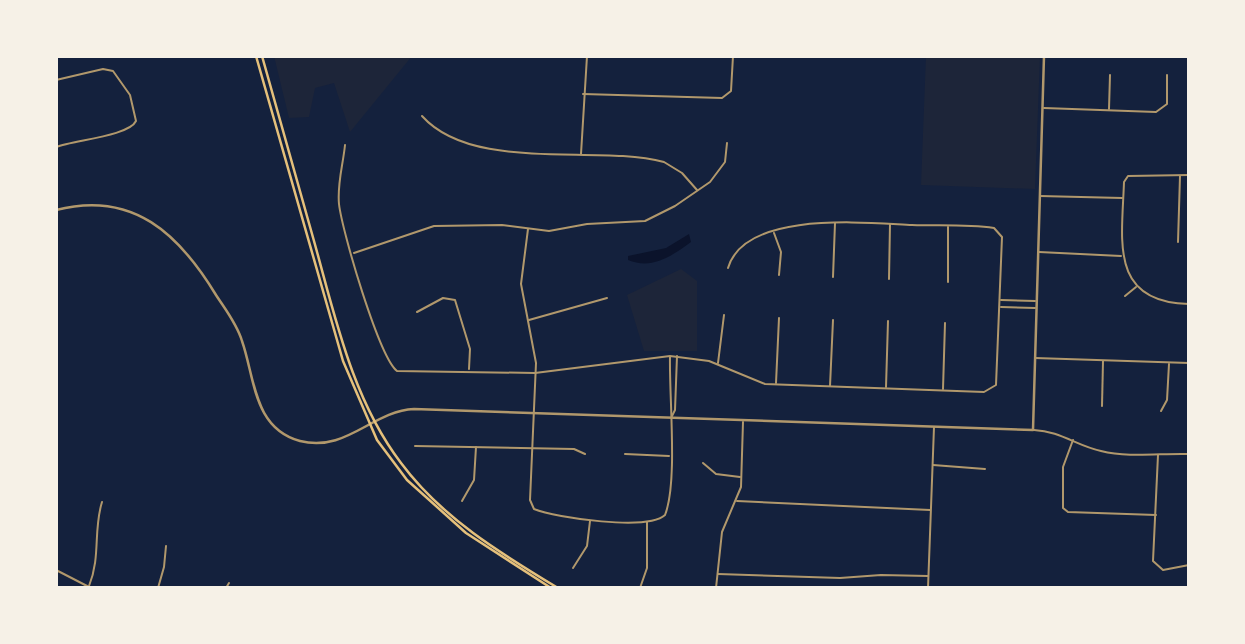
<svg xmlns="http://www.w3.org/2000/svg" width="1245" height="644" font-family="Helvetica,sans-serif">
<style>
.green{fill:#1d2539}
.water{fill:#0b132b}
.lines{fill:none;stroke-linecap:round;stroke-linejoin:round}
.minor{stroke:#b1986c;stroke-width:2}
.tertiary{stroke:#b1986c;stroke-width:2.5}
.secondary{stroke:#e5c07b;stroke-width:2.5}
</style>
<rect width="100%" height="100%" fill="#14213d"/>
<!-- green -->
<g class="green">
<polygon points="274,56 412,56 350,132 334,83 315,88 309,117 289,118"/>
<polygon points="926,56 1040,56 1035,189 921,185"/>
<polygon points="681,269 697,281 697,351 644,351 627,295"/>
</g>
<!-- water -->
<path class="water" d="M689,234l2,8c-19,14 -39,28 -63,18v-4l38,-8z"/>
<g class="lines">
<!-- minor -->
<g class="minor">
<path d="M56,80l47,-11 10,2 17,24 6,26c-7,15 -62,19 -80,26"/>
<polyline points="583,94 722,98 731,91 733,56"/>
<polyline points="1044,108 1156,112 1167,104 1167,75"/>
<polyline points="1109,109 1110,75"/>
<path d="M422,116c51,57 173,28 242,46l18,11 15,17"/>
<path d="M345,145c-2,20 -8,39 -6,59 3,27 40,153 58,167l138,2 135,-17 39,5 56,23 219,8 12,-7 6,-148 -8,-9c-27,-4 -55,-2 -82,-3 -45,-2 -167,-15 -184,43"/>
<polyline points="581,154 587,56"/>
<path d="M1189,175l-61,1 -4,6c-2,59 -15,120 65,122"/>
<polyline points="1040,196 1122,198"/>
<path d="M528,229l-7,55 15,79 -6,137 4,9c22,9 114,22 131,6 13,-33 4,-118 5,-158"/>
<polyline points="774,233 781,252 779,275"/>
<polyline points="1178,242 1180,176"/>
<polyline points="1039,252 1121,256"/>
<polyline points="354,253 434,226 502,225 549,231 587,224 645,221 675,206 710,182 725,162 727,143"/>
<polyline points="833,277 835,223"/>
<polyline points="889,279 890,224"/>
<polyline points="948,282 948,227"/>
<polyline points="1125,296 1136,287"/>
<polyline points="1001,300 1035,301"/>
<polyline points="1001,307 1035,308"/>
<polyline points="417,312 443,298 455,300 470,349 469,369"/>
<polyline points="529,320 607,298"/>
<polyline points="1035,358 1189,363"/>
<polyline points="718,363 724,315"/>
<polyline points="776,383 779,318"/>
<polyline points="830,386 833,320"/>
<polyline points="886,387 888,321"/>
<polyline points="943,389 945,323"/>
<polyline points="1102,406 1103,361"/>
<polyline points="1161,411 1167,400 1169,364"/>
<polyline points="672,416 675,410 677,356"/>
<path d="M1034,430c26,1 43,16 67,21 28,7 60,2 88,3"/>
<polyline points="1073,440 1063,467 1063,508 1068,512 1156,515"/>
<polyline points="415,446 574,449 585,454"/>
<polyline points="625,454 669,456"/>
<polyline points="1158,455 1153,561 1163,570 1189,565"/>
<polyline points="703,463 716,474 740,477"/>
<polyline points="933,465 985,469"/>
<polyline points="462,501 474,480 476,447"/>
<polyline points="737,501 930,510"/>
<polyline points="573,568 587,546 590,521"/>
<polyline points="56,570 91,588"/>
<polyline points="718,574 840,578 881,575 928,576"/>
<path d="M89,586c12,-30 4,-55 13,-84"/>
<polyline points="158,588 164,567 166,546"/>
<polyline points="226,588 229,583"/>
<polyline points="640,588 647,568 647,522"/>
<polyline points="716,588 722,532 741,487 743,422"/>
<polyline points="928,588 934,427"/>
</g>
<!-- tertiary -->
<path class="tertiary" d="M56,210c77,-20 123,24 160,85 9,14 21,29 26,46 13,37 11,87 58,100 46,12 72,-30 114,-32l619,21 11,-374"/>
<!-- secondary -->
<g class="secondary">
<polyline points="256,56 343,361 377,440 407,480 466,533 551,588"/>
<path d="M262,56c17,62 35,123 52,185 21,75 38,158 87,222 41,55 99,90 157,125"/>
</g>
</g>
<!-- border -->
<rect width="1245" height="644" fill="none" stroke="#f6f1e7" stroke-width="116"/>
</svg>
